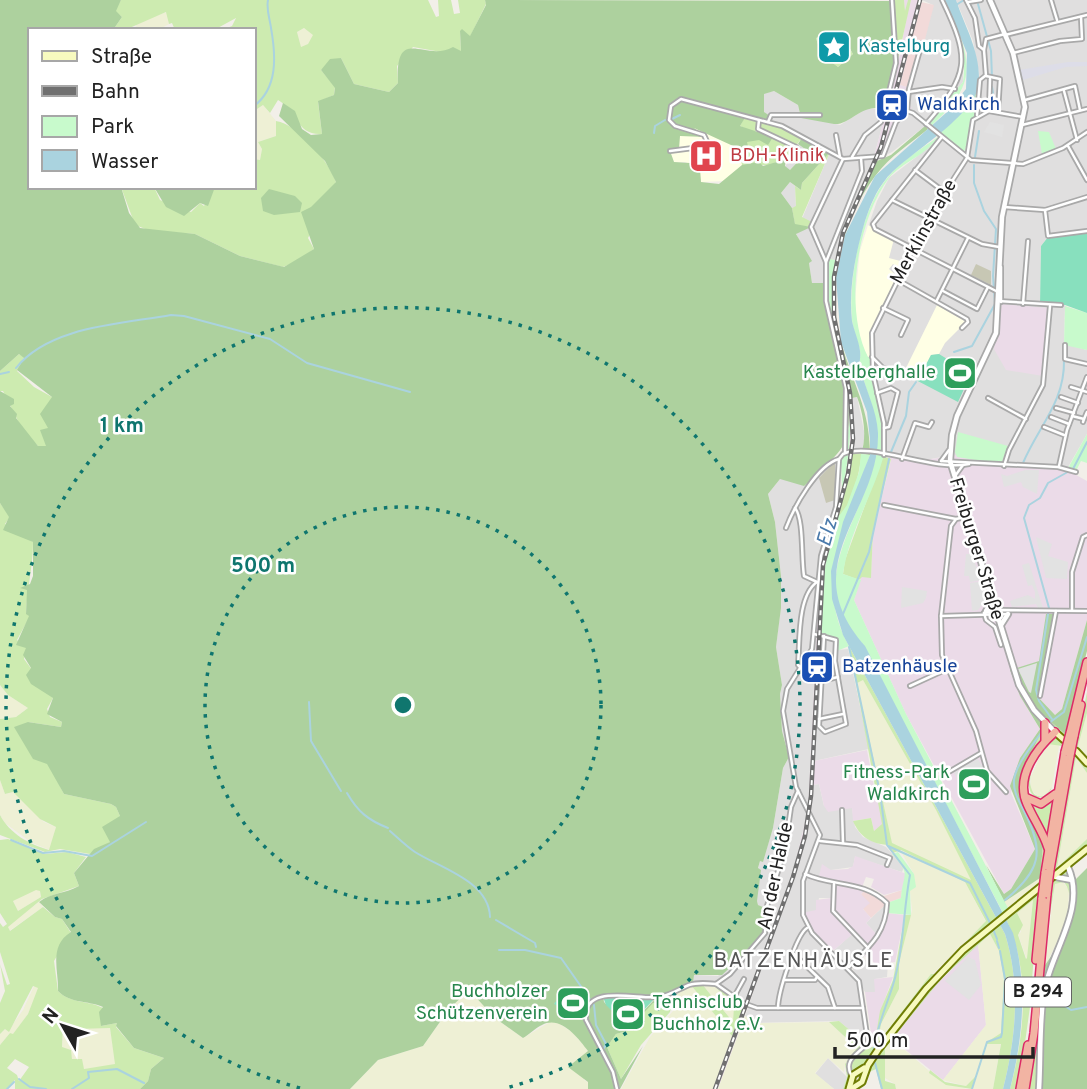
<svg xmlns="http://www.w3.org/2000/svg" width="1087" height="1089" font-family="Overpass,sans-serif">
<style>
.residential{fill:#e0dfdf}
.commercial{fill:#f2dad9}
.industrial{fill:#ebdbe8}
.education{fill:#ffffe5}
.construction{fill:#c7c7b4}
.farmland{fill:#eef0d5}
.grass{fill:#cdebb0;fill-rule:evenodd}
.forest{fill:#add19e;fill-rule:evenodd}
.park{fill:#c8facc}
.pitch{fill:#88e0be}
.parking{fill:#e2e2e2}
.plaza{fill:#dddde8}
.water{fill:#aad3df}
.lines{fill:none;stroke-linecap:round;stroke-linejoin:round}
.stream{stroke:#aad3df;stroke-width:2}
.minor-casing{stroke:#a9a9a9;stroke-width:6}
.tertiary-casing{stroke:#a9a9a9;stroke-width:8}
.secondary-casing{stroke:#707d05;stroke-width:9}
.trunk-casing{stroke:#dc2a67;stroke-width:10}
.minor{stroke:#fff;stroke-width:2.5}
.tertiary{stroke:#fff;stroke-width:4.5}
.secondary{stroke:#f7fabf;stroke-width:5}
.trunk{stroke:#f2b4a3;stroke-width:7}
.rail-casing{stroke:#707070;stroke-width:4.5}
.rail{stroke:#fff;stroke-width:2;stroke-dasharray:5;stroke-linecap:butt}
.trunk-bridge-casing{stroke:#dc2a67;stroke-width:10;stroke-linecap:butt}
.trunk-bridge{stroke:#f2b4a3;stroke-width:7}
.ring{fill:none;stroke:#0f766e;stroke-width:3.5;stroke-dasharray:3.5 7}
.labels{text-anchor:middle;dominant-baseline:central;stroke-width:5;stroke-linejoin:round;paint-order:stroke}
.shield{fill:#fff;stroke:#646464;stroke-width:2}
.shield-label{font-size:18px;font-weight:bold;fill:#222}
.culture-label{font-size:19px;fill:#0d838f;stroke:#fff;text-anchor:start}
.transit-label{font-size:19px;fill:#164399;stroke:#fff;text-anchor:start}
.health-label{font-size:19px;fill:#be3a42;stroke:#fff;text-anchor:start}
.street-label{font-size:19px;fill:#222;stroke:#fff}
.leisure-label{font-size:19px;fill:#27864d;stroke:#fff;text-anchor:end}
.water-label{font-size:21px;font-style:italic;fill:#4a7aab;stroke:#fff}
.neighbourhood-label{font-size:21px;letter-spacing:2px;fill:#555;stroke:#fff}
.centre{fill:#0f766e;stroke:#fff;stroke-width:3.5}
.ring-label{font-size:21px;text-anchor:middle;font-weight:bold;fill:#0f766e;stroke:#fff;stroke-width:5;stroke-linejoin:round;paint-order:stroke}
</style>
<rect width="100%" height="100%" fill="#f2efe9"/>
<!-- residential -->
<g class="residential">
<polygon points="922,0 943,0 963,49 963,82 925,126 892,152 878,159 897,116 910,110 911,88 933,5"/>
<polygon points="956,0 1087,0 1087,231 1047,238 1041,246 1040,305 1065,305 1064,344 1087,350 1087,434 1067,469 1055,465 1023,466 942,457 925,460 884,455 860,341 860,250 877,201 889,178 933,144 940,134 964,152 966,151 980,79 973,41"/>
<polygon points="774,91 798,105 800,115 840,125 866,109 887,108 873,160 840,238 835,260 829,259 824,283 812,283 809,263 796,233 830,152 793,130 768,122 764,112 764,93"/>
<polygon points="798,144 808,151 790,170 785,167"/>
<polygon points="790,182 795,186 796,207 792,208 781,193"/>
<polygon points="857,397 865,436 862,450 853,450 852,398"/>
<polygon points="838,457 839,503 827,544 819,587 808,810 792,877 745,1004 693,984 694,975 718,976 750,945 764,912 764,908 758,905 757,901 758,869 760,861 763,861 773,828 783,768 789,757 782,731 780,694 782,685 776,647 781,607 781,576 775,522 768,494 780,479 818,476 832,459"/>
<polygon points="820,633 838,638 837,650 848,649 869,749 814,761"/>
<polygon points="819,784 824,806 852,808 855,827 863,837 886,847 904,867 902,872 855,857 853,867 831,870 818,880 834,884 831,898 819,898 812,933 815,939 831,953 852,934 864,949 846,968 860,987 867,1033 865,1043 839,1021 756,1023 745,1016 802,852 813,785"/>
<polygon points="884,906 885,916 877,935 866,923"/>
<polygon points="861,957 874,966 888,963 887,977 875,979 875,992 865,992 852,968"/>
<polygon points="828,1058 847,1077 843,1089 834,1089 815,1074"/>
</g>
<!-- commercial -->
<g class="commercial">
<polygon points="921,2 934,5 919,62 909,88 900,85"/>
<polygon points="866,889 881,897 902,890 901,898 887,903 871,918 863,909 861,894"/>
</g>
<!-- industrial -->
<g class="industrial">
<polygon points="904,0 908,0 907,10 911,0 922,0 900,85 911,88 908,104 912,108 901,113 895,121 887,147 879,155 849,220 840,247 834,279 837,333 853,400 854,436 846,486 824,565 814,761 867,750 875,792 878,792 883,824 874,831 871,818 853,821 852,808 828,812 824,806 819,784 813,785 805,837 794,878 718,1089 713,1089 792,877 808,810 819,587 827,544 844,486 850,451 851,416 847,416 834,336 832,279 840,238 873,160 896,75 908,10 905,12"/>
<polygon points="1002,304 1047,308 1043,376 1006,370 994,349"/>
<polygon points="889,453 925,460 956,455 980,462 1060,466 1087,481 1087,620 1062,709 1055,715 1038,697 1053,620 1053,614 1046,615 1040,661 1027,708 1040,729 1020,758 1011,793 1035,849 1011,889 1004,894 906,714 854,600 861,577 871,577 873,531 891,460 883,456"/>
<polygon points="855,856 907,874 902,890 884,895 871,887 874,879 866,877 862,887 866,889 861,894 870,903 863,909 871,918 866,923 879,937 887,922 887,913 905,915 895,962 876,964 863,955 870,948 855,932 834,950 812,933 804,919 802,913 816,910 816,900 831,898 834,884 818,880 822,864 831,870 848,869 853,866"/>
<polygon points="978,943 986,1025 943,1080 892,1039 935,986"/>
<polygon points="893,977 883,1004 873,1047 865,992 875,992 874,979"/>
</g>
<!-- education -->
<g class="education">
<polygon points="694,127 739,148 742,165 726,181 701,182 699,168 685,162 674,162 670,151 680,136"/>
<polygon points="868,225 894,239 889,258 904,262 900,269 893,264 889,269 897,276 896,283 872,333 872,357 868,358 860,341 854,309 860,250"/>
<polygon points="937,305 966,322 945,343 939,354 931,355 920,377 914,374 912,378 903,374"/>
</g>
<!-- construction -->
<g class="construction">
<polygon points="976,264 991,271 991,285 971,275"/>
<polygon points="835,461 835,500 826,503 819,478"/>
</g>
<!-- farmland -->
<g class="farmland">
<polygon points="167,12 169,24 158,30 137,30 136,25 147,19"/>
<polygon points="304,28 314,35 308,44 301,48 297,32"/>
<polygon points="263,105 276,121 276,136 258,142 262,149 260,160 254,159 254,111"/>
<polygon points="863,680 936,810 970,873 971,881 892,844 857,682"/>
<polygon points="0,685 8,695 28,708 16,717 0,719"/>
<polygon points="1087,713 1087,757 1078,746"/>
<polygon points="1051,742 1059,746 1052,787 1046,795 1039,797 1031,790 1031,777 1040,756"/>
<polygon points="1076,757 1087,773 1087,839 1057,869"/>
<polygon points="0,780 5,794 13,792 44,822 56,827 50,850 32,843 5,823 0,815"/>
<polygon points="900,850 965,882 986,922 930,977 878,1044 881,1024 899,989 899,963 912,910 910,891 914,874"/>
<polygon points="1040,878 1039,886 1008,908 1004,902"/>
<polygon points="1063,882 1069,890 1068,921 1044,968 1055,884"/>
<polygon points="36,889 40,891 41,897 18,911 13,901"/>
<polygon points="1033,899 1027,960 1018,934 1021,932 1017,913"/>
<polygon points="39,902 43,907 9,931 8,927 12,922"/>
<polygon points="990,934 999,951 1004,979 1004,999 1001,1033 987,1044 1001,1043 993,1089 972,1089 977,1076 966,1086 943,1080 986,1025 978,943"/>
<polygon points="701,983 713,984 734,1007 734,1023"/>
<polygon points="691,985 732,1036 713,1089 621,1089 650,1037 673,1011 674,993"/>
<polygon points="34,986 39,988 28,1014 13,1035 10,1033 0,1045 0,1034 5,1029 8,1031 23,1010"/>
<polygon points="469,990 495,1018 523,1038 550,1022 557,1022 572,1032 589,1051 584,1080 588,1082 588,1089 350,1089 378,1060 423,1046 449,1009"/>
<polygon points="745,1016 756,1023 829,1022 858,1049 845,1064 844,1072 828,1058 815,1073 834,1089 718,1089"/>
<polygon points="63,1025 110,1028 116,1065 84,1069 72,1060 70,1050 62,1048"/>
<polygon points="892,1039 943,1083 968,1089 896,1089 895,1084 885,1078 885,1049"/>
</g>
<!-- grass -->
<g class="grass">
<path d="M121,0h307l8,17 3,-1 -1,-16h13l3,14 6,-1 -2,-13h27l1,4 -16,33 -10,-6 1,21h-20l-28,-5 -16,19 1,17 -9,9 -35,-8 -13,-26 -20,12 14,17 -1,8 -16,7 4,32c-25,2 -26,-24 -44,-34l-8,13 -7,-8 -9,6v-81h-32l10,-4 4,-8 -22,12h-39l-3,-7 -3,1 -3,-12 -41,18h-12l9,-13 -7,-6zM304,28l9,7 -5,9 -7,3 -4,-15z"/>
<polygon points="892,0 904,0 905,11 908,0 911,0 887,108"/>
<polygon points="839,31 853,54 838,67 821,54 816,38"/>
<polygon points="745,116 803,136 790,154 771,165 742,165 739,148 749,151 746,142 761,131 751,131 740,126"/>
<path d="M276,121c23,4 52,39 60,61l-28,56 6,11 -18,13 -13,5 -43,-11 -45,-22 -44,-3 -16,-6 -14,-38h33l6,13 31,12 9,-9 4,3 11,-19h39v-28l6,1 2,-11 -4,-7 18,-6z"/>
<polygon points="830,152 802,217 812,222 811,227 795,225 792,208 796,206 795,186 801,190 802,183"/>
<polygon points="19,354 24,357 17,371 34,387 52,397 46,447 38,446 22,429 3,391 0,391 0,371"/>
<path d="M853,450h9c-2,21 -9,57 -26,70z"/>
<polygon points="883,456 891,459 873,531 871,578 862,577 859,580 843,574 845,560"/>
<path d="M0,503l10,14 -5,7 28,18c0,25 -6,47 -7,71l4,3 -13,24 10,8 -3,11 29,39 -6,11 3,8 12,5 -1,5 -33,-5 36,72 47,10 5,3 4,9 -10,26 -20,12 -30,-5 -15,3 -45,-17v-20c10,19 29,29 49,35l7,-23 -16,-8 -27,-27 -8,2 -5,-14v-61l16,-2 12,-9 -20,-13 -8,-10z"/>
<path d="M849,646l156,288c16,51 11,104 -2,155h-10l8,-45h-14l-15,45 -26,-4 -17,-12 1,-3 15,12 21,4 10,-10 11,-34 14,-9 3,-54 -5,-28 -9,-17 -48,44 -57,70v33l10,3 1,5h-15l-5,-20 -9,4h-14l-3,-5c1,-11 13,-21 24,-21l6,-36 13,-31 12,-65h6l-12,48v26l-18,35 -3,19 53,-69h4l51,-53 -21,-39 -64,-32 -8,3 -6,-8c-17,-2 -27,-8 -34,-24l18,-3 3,13 8,-7zM863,680l73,130 35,70 -79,-37 -35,-160z"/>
<path d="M1087,692v21l-9,33 9,11v16l-11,-16 -19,111 30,-29v14l-16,15c9,27 -1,56 -10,82l-5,-1c8,-19 22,-49 8,-67l-9,2 -14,87 12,-102 -13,7 3,-31 -23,-55 3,-19 20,-43 7,-7 15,13 -3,12 -14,-2c-10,14 -25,33 -14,50 9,6 13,0 18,-7 -5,13 -20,15 -23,0 -2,-8 3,-16 3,-22l-6,26 15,10 13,-12 8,-41 11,9z"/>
<path d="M8,839l37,15 22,-2 19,5 -12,16 5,13 -37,13 -34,28 2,4 33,-24 12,10 7,2 9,14 -17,28 4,30c13,13 30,9 45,17l-2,18 16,-3 -1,4 18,21 30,10 -13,11 -3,12 -8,8h-125v-9l-9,9h-6v-44l10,-12 3,1 15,-20 10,-26 -5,-2 -24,46 -4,-3 -5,5v-31l5,-12 -5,-27 7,21 3,-1 -10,-32v-29l3,4 4,-3 -7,-11v-73zM36,890l4,1 1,6 -23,14 -5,-10zM63,1025l13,4 34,-1 5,36 -31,5 -2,-10h-10l-1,-9 -9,-3zM15,1059l14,8 -10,14 -2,-6 -10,-7z"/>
<path d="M1039,886l-9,121 -10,71 -3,11h-7c15,-56 21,-119 -5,-172l3,-9zM1033,900l-6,58 -1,1 -8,-24 5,-10 -6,-12z"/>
<polygon points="701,983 733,1022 734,1007 713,984 745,1004 732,1036 691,985"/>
<polygon points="673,996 670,1012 641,1045 621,1079 607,1047 616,1034 627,1031 653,1002 659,1002 653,1001 655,998 659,1001"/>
<polygon points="839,1021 865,1043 846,1062 850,1078 847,1089 843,1089 847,1077 845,1064 857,1048 829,1022"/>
<polygon points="1034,1033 1037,1049 1041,1051 1039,1089 1025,1089"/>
</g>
<!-- forest -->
<g class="forest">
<path d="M0,0h121l-5,11 6,6 -9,13h-83v157h91l8,26 11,15 55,6 45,22 44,11 30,-18 -13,-37 10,-5 25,-25 -11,-21 -46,-45 4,-13 12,8 7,18 9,6 11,-1 -4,-33 16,-6 1,-7 -14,-18 9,-11 11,-1 13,26 35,8 9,-9c-3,-60 27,-20 55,-36l8,4 -1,-20 2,-2 8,7 16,-31 -1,-5 407,1 3,62 -11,45c-26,-3 -33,17 -50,16l-33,-6 -3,-13 -24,-14 -10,3v18l6,4 -2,6 -22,-6 -6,10 33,11 -5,8 -9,-5 -12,2 2,9h-5l-50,-23 12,9 -26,-1 -1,13 -9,2 4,11 16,1 10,6 1,13 18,2 23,-19 17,-3 4,4 17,-5 7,-8 -2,13 5,4 18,-19 -10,-7 5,-8 27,16 -28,31 -1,7 -11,-8 -9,11 11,15 3,16 16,3 -15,7 16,27 -3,2 3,20h12c1,45 38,119 20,161 -5,10 -29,34 -40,42l-24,-7 -12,15 7,28 6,54v32l-5,39 6,38 -2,9 2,37 7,26 -6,11 -10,60 -10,34 -3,-1 -2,7 3,2 -4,31 1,4 7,3 1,17 -5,13 -39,37h-28l-1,9 -38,13 -52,-1 1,6 24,25 25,-26 6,1 -2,7v-6h-4l-26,28 -11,3 -9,13 14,32 22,-33 -23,43h-32v-7l-20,-15 20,-16c-10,-13 -27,-36 -46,-26 -7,3 -12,9 -19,13l-28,-20 -26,-28 -20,19 -26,37 -45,14 -28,29h-210l8,-8 3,-12 13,-11 -30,-10 -18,-22 1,-3 -16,3 -2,-14 4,-5c-16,-7 -32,-3 -45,-16 1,-20 -10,-45 13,-59l-9,-13 -7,-2 -16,-15c13,-10 26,-8 40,-16l-5,-13 20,-24 16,-7 -8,-15 18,-11 -4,-9 -5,-3 -47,-10 -17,-30 -14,-5 -19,-32 14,-5 33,5 1,-5 -15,-8 6,-16 -22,-14 -5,-9 5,-7 -8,-13 3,-7 -10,-3 13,-29 -3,-2 1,-24 -7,-2 10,-4 3,-8v-34l-30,-12 6,-13 -9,-14v-112l14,8v5l-4,2 7,8 -1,4 22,28h8l-6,-16 8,-2 -8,-14 12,-17 -35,-27 7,-12 -5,-4 -19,17zM840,31l13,23 -15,13 -17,-13 -5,-16zM580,999l12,5 -7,13 -16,-4 -15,-10z"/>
<path d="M925,126l3,3c-17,14 -38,27 -52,46 -34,44 -51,112 -35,167 12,43 29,66 29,113l-9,-1c6,-17 3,-38 -4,-57l-5,1c-12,-54 -27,-108 -9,-162 9,-26 22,-50 34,-75l14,-6z"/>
<polygon points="154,187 215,187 208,206 200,203 184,216 166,207"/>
<polygon points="269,189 295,196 302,203 300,212 274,215 263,211 261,198"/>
<polygon points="1046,614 1054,614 1038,697 1055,715 1062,709 1087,620 1087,651 1065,734 1050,721 1043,728 1023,771 1020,790 1043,845 1040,878 1004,902 986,865 1004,894 1011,889 1035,849 1010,786 1020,758 1040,729 1020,696 1010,670 1039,661"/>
<polygon points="1087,868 1087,1089 1039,1089 1041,1051 1037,1049 1041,971 1056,949 1061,950 1072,919 1075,880"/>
</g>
<!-- park -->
<g class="park">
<path d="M943,0c6,7 10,20 14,29 20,45 8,66 -26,97l-4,-3 36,-41c5,-31 -8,-55 -20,-82z"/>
<polygon points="977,89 976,115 972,120 971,133 964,152 940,134"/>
<polygon points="1038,131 1049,132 1056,149 1042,154"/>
<path d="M938,137c-11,18 -36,25 -49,41 -33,43 -45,132 -21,179h4c1,28 20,72 12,98 -11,40 -35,77 -41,119l18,6 -7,20 52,114 102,194 -5,5 -141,-270c-66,-63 11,-133 15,-199 2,-28 -11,-51 -17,-78 -1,-6 1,-10 0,-15 -2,-11 -7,-21 -8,-31 -4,-40 9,-112 36,-143 13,-16 33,-28 50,-40z"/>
<polygon points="829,259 835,260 832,290 834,336 824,288"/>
<polygon points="1065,306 1087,313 1087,350 1064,345"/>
<path d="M851,415c-1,31 -4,59 -12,88l3,-12 -1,-31 6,-7 -2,-6z"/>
<polygon points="958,432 1008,446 1001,464 957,457 955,452"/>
<polygon points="1087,434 1087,463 1081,461 1075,473 1067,470"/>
<path d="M861,454l9,1c-23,65 -58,124 -21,191l-12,5 1,-13 -18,-5 2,-46 7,-44 7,-23 11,-15 12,-33z"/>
<path d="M898,852l16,22 2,13 -6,4 1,24 -24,-2v-10l14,-5c2,-26 11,-22 -9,-44z"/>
</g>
<!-- pitch -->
<g class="pitch">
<polygon points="1087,231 1087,313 1065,305 1040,305 1041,246 1048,237"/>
<polygon points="939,354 952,362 945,379 964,389 958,402 912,378 914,374 920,376 931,355"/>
<polygon points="565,989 572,989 580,999 592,1004 586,1017 569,1013 554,1004"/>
<polygon points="637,996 655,998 628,1027 606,1005 603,997"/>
</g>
<!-- parking -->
<g class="parking">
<polygon points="990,122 1004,125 1002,137 984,132"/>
<polygon points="1025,470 1039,470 1037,494 1023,487 1021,482 1004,487 1001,474 1007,476"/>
<polygon points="1036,537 1052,544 1048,556 1068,562 1067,579 1046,578"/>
<polygon points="966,554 971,554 982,580 970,582 969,576 964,576"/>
<polygon points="1029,563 1043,608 1038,608 1036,604 1012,607 1010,601 1028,595 1035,599 1035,592 1032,585 1028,586 1022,565"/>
<polygon points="983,581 985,601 978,610 972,611 970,583"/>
<polygon points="902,587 927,591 926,598 923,603 901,608"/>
<polygon points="1037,663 1031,693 1029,692 1018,669"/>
<polygon points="975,757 968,764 978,759 985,771 962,785 954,773"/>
<polygon points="968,957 975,960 981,985 969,1000 945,981"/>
<polygon points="565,989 572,989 580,999 591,1003 586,1017 578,1014 581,1005 579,1001 564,995"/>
</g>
<!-- plaza -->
<polygon class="plaza" points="1068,62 1087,62 1087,66 1066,67 1023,80 1019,70"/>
<!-- water -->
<path class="water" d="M945,0h11c9,27 24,51 23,81 0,34 -73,73 -93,98 -10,12 -16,27 -21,42 -9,31 -17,67 -13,100 2,10 7,20 8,30 1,6 -1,10 0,16 5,22 17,43 18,66 2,80 -86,130 -13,213l148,287c15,51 10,105 -3,156h-7c13,-51 18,-104 2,-155l-162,-299 -11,-36 -1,-28 12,-49 27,-67v-15l-3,-28 -26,-70 -5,-64 9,-43 30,-59 72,-64 19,-23 1,-36z"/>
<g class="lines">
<!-- stream -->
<g class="stream">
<polyline points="968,0 970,0"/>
<polyline points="978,4 991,51 992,78"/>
<polyline points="956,5 964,0"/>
<polyline points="992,87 993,93"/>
<path d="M254,106c24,-18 22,-50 17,-78 -1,-9 -5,-18 -3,-28"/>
<polyline points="990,109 992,105"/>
<polyline points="672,119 680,115"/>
<polyline points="654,133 655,126 665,120"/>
<polyline points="975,157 979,131"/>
<polyline points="954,352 972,346 995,304 993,276 996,229 984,211 974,183 974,165"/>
<path d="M16,368c33,-42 106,-44 155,-53l13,1 86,23 37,24 103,29"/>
<polyline points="0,374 9,372"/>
<polyline points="891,452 906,416 909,392 916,382"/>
<path d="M1023,463c15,-36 42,-61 41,-103"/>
<polyline points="843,614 869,552 889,459"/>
<path d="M849,647l31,146 7,52 23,30c-7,36 -6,74 -17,110 -7,22 -17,44 -20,68"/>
<polyline points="309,702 311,741 341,791"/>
<polyline points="1052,719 1039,701 1036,690 1049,608 1024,518 1029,505 1040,498 1048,483 1073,469 1087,442"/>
<polyline points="1049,723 1064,712 1087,637"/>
<path d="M347,793c11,19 21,27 41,35"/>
<path d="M390,831c8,7 16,15 25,21 25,16 74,29 75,65"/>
<polyline points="11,840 43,853 64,851 92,856 146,822"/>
<polyline points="888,846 970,883 990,923"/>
<path d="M1005,900c36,-30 40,-48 19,-89 -5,-10 -11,-19 -10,-31 2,-16 18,-34 27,-47"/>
<polyline points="496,920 535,943 536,947"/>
<polyline points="993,929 997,939"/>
<polyline points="997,941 999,948"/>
<polyline points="499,950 525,950 561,958 594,1005 596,1025 606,1044 603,1050"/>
<polyline points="1022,980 1030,985"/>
<polyline points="1047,995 1071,1010 1087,1007"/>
<polyline points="874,1059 882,1089"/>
<polyline points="614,1074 619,1089"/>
<polyline points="19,1079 30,1087 46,1089"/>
<polyline points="7,1089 14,1082"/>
<polyline points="72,1089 89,1078 88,1072 117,1069 144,1083"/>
<polyline points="972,1089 987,1042 1001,1037 1002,1033 1005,979 1000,951"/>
</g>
<!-- minor casing -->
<g class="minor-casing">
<g id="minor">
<polyline points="966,0 975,18 979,46 984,50 986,76"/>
<polyline points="1051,0 1057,20"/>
<polyline points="968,2 981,0"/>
<polyline points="1005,35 1087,15"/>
<polyline points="984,50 986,39 1005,34"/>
<polyline points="1013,53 1060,41 1082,39 1081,17"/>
<polyline points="986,76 1000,79 998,112"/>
<polyline points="1064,91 1077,140"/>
<polyline points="908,92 942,87 955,89"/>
<polyline points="1025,100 1075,86 1080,110"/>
<polyline points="907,111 913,113 971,160 1023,164 1063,148 1087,132"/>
<polyline points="907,111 909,89 922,43"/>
<polyline points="989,111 1023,117"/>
<polyline points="989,111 990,79"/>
<polyline points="977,115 980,80 985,76"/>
<polyline points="759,120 758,129 796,147 798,157"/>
<polyline points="768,122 771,115 820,115"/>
<path d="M926,124c43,-50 45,-64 16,-124"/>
<polyline points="1022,125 1087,109"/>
<polyline points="836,135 840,157"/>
<polyline points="941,138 873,224 875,229 998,292"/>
<polyline points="1068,146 1087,180"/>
<polyline points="670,151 693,148 707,162 713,154 704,135 675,126 669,120 671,106 681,99 782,126 843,159 883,156 896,122 907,111"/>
<polyline points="852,157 865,135 881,122 885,108 896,63 892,0"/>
<polyline points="843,159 811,227 826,262 826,301 846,388 845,452"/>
<polyline points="915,170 943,191"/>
<polyline points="892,200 982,244 999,247"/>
<polyline points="1004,207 1045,210 1087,197"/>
<polyline points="1045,210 1048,236 1087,231"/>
<polyline points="826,262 862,171 861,158"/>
<polyline points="1001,267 1001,302"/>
<polyline points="898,280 967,319 968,322 962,328"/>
<polyline points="943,291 977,309 988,287"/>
<polyline points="937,300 968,238"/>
<polyline points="998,301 1061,305"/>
<polyline points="1023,304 1028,241"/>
<polyline points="883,308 908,320 901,335"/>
<polyline points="1065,345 1065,359 1087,364"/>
<polyline points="872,357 883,368 908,377"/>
<polyline points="1071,387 1087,392"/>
<polyline points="877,393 891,388 898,392 889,427 884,428"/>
<polyline points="1061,397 1078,403"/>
<polyline points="988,398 1026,419"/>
<polyline points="1056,408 1074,413"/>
<polyline points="1072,416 1084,419 1083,422"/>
<polyline points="1051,417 1069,424"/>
<polyline points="1084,419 1087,412"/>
<polyline points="1044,427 1064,435"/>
<polyline points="884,455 884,423 873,373 872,333 929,217 967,158 973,120 989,111"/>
<polyline points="902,459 915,423 929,427 932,422"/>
<polyline points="941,461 1058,467 1076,472"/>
<polyline points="941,461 949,450"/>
<polyline points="1004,466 1009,450 1043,385 1050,306"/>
<polyline points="1059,466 1067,430 1087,377"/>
<polyline points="955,476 963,465"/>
<polyline points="884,505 956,519"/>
<path d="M795,508c9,11 6,49 9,68l13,6c-20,14 -17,60 -19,83l3,3"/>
<polyline points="965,517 956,519 951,526 941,616 942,655 976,731 987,771 1006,792"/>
<path d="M786,528c8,-21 31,-63 53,-69"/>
<polyline points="1072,610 1072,572 1083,537 1087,535"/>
<polyline points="984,613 1002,610 1087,611"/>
<polyline points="984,613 986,620 995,627 1001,645"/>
<polyline points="941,616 1008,614"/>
<polyline points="814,634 836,640 835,661 846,724 825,732 819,726 824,636"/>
<polyline points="821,681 838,677"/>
<polyline points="910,686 947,669"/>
<polyline points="1040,696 1056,611"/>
<polyline points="819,719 843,714"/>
<polyline points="942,776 981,753"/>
<polyline points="842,810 843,843"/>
<polyline points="820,841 857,845 890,858 887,865"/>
<path d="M805,874c28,13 59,6 82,29 -1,30 -17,43 -38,64"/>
<polyline points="834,884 833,911 868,948"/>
<polyline points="794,954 828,987 835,1008"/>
<polyline points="784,980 815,980 817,977"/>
<polyline points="716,984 730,974 765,933 767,906 785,849 791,807 798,791"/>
<polyline points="716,984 743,1003 757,1008 863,1008"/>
<polyline points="734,997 744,979"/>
<path d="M778,1008c0,-15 18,-73 29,-80"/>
<path d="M851,1075c-8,-17 9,-21 17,-33l-9,-61 -47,-48 -9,-18v-34l17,-46 -24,-48 -13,-76 4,-22 25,-40 9,-93 15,-49 3,-48 4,-5c28,-13 89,18 126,10"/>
<path d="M617,1089l-4,-17 -27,-52c-4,-38 52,-20 72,-23 11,-1 21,-8 31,-12 9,-3 18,-2 27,-1"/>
</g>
</g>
<!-- tertiary casing -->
<g class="tertiary-casing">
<g id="tertiary">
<polyline points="990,0 1013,53 1025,107 1002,217 996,333 957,416 952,435 950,461 1019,685 1034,710 1055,732"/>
<polyline points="986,611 992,602"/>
<polyline points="1001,625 1008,614"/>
<polyline points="1056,877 1072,880"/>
<path d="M1039,1089c2,-32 0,-65 5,-97 7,-41 43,-83 24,-125"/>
</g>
</g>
<!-- secondary casing -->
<g class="secondary-casing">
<g id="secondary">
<polyline points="1055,732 1064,740"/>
<polyline points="1076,751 1087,763"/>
<polyline points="849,1089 853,1075 864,1068"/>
<polyline points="851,1089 862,1082 868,1065 878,1050 926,989 963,950 1087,849"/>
</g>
</g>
<!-- trunk casing -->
<g class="trunk-casing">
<g id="trunk">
<polyline points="1070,733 1087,662"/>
<polyline points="1074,736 1081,705"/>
<polyline points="1045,740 1045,723"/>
<polyline points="1025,797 1041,804 1055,794"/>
<path d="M1048,848c-5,-16 -14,-28 -21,-44 -12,-27 9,-55 28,-72"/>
<polyline points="1050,870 1070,756"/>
<polyline points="1045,873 1065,752"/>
<polyline points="1036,960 1042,898"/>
<polyline points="1020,1089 1028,1045"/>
<polyline points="1025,1089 1034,1033 1047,894"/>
</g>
</g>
<!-- minor -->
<use href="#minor" class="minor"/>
<!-- tertiary -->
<use href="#tertiary" class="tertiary"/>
<!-- secondary -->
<use href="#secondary" class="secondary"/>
<!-- trunk -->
<use href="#trunk" class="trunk"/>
<!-- rail casing -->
<g class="rail-casing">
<polyline id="rail" points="715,1089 793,877 805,836 811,796 823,565 848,474 853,439 850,393 834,317 834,277 843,233 881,147 920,0"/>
</g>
<!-- rail -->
<use href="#rail" class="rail"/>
<!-- trunk-bridge casing -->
<g class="trunk-bridge-casing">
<g id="trunk-bridge">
<polyline points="1065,752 1070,733"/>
<polyline points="1070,756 1074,736"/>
<polyline points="1047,894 1050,870"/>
<polyline points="1042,898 1045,873"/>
</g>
</g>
<!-- trunk-bridge -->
<use href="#trunk-bridge" class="trunk-bridge"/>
</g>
<!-- distance rings -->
<g class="ring">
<circle cx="403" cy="705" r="198"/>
<path d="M300 1088A397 397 0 1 1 506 1088"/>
</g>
<!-- icons -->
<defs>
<g id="sight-square" transform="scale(1.75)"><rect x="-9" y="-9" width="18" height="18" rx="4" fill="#0f9aa8" stroke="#fff"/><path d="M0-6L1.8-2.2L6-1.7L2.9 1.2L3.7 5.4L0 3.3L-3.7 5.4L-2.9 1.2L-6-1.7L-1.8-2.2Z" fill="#fff"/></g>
<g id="station-square" transform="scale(1.75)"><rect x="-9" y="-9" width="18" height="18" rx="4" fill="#1a4fb4" stroke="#fff"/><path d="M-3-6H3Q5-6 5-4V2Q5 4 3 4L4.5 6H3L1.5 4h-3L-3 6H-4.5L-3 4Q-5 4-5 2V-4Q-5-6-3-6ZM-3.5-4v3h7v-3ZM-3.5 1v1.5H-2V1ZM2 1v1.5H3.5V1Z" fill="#fff"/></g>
<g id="hospital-square" transform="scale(1.75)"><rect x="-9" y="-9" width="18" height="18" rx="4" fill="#e0444e" stroke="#fff"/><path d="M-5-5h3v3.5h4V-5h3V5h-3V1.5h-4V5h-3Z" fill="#fff"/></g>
<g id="stadium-square" transform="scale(1.75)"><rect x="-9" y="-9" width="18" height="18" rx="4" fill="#2e9e5b" stroke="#fff"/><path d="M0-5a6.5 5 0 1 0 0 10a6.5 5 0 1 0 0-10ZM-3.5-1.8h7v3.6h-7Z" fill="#fff"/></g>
</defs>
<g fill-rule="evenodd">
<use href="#sight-square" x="834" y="47"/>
<use href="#station-square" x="892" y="105"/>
<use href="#hospital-square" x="706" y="156"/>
<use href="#stadium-square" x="960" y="373"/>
<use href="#station-square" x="817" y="667"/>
<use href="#stadium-square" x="974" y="784"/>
<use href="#stadium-square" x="573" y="1003"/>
<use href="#stadium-square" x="628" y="1014"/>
</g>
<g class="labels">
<!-- shield labels -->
<rect class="shield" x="1005" y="977.5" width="66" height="29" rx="5"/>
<g class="shield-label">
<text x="1038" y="992">B 294</text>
</g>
<!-- culture labels -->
<g class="culture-label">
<text x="858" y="47">Kastelburg</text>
</g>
<!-- transit labels -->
<g class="transit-label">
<text x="917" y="105">Waldkirch</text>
<text x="842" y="667">Batzenhäusle</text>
</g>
<!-- health labels -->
<g class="health-label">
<text x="730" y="156">BDH-Klinik</text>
</g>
<!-- street labels -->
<g class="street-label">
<text transform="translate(924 232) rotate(-61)">Merklinstraße</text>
<text transform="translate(976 549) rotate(73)">Freiburger Straße</text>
<text transform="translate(776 876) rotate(-78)">An der Halde</text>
</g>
<!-- leisure labels -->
<g class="leisure-label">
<text x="936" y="373">Kastelberghalle</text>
<text x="950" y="773">Fitness-Park<tspan x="950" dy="22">Waldkirch</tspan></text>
<text x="548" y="992">Buchholzer<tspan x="548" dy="22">Schützenverein</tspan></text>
<text x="652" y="1003" text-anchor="start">Tennisclub<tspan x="652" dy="22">Buchholz e.V.</tspan></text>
</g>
<!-- water labels -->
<g class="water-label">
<text transform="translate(828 533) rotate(-74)">Elz</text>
</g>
<!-- neighbourhood labels -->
<g class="neighbourhood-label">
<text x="804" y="961">BATZENHÄUSLE</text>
</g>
</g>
<circle cx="403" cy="705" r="10" class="centre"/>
<g class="ring-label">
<text x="122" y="432">1 km</text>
<text x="263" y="572">500 m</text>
</g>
<!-- legend -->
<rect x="28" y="28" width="228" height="161" fill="#ffffff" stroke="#a7a7a7" stroke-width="2"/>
<rect x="42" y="51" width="35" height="10" fill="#f7fabf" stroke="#a7a7a7" stroke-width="2"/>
<text x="91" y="63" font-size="21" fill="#222222">Straße</text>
<rect x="42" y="86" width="35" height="10" fill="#707070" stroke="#a7a7a7" stroke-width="2"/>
<text x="91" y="98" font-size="21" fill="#222222">Bahn</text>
<rect x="42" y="116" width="35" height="21" fill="#c8facc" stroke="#a7a7a7" stroke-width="2"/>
<text x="91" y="133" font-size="21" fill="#222222">Park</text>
<rect x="42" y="150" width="35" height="21" fill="#aad3df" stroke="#a7a7a7" stroke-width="2"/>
<text x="91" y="168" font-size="21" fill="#222222">Wasser</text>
<!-- north arrow -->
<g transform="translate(63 1026) rotate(309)" stroke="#ffffff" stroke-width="5" paint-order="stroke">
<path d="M0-5L12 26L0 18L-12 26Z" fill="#222222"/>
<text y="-10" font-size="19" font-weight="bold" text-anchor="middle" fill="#222222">N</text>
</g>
<!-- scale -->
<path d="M835 1047v10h198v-10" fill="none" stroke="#222222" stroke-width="3.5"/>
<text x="846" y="1047" font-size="21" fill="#222222" stroke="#ffffff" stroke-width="5" paint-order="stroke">500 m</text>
</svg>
